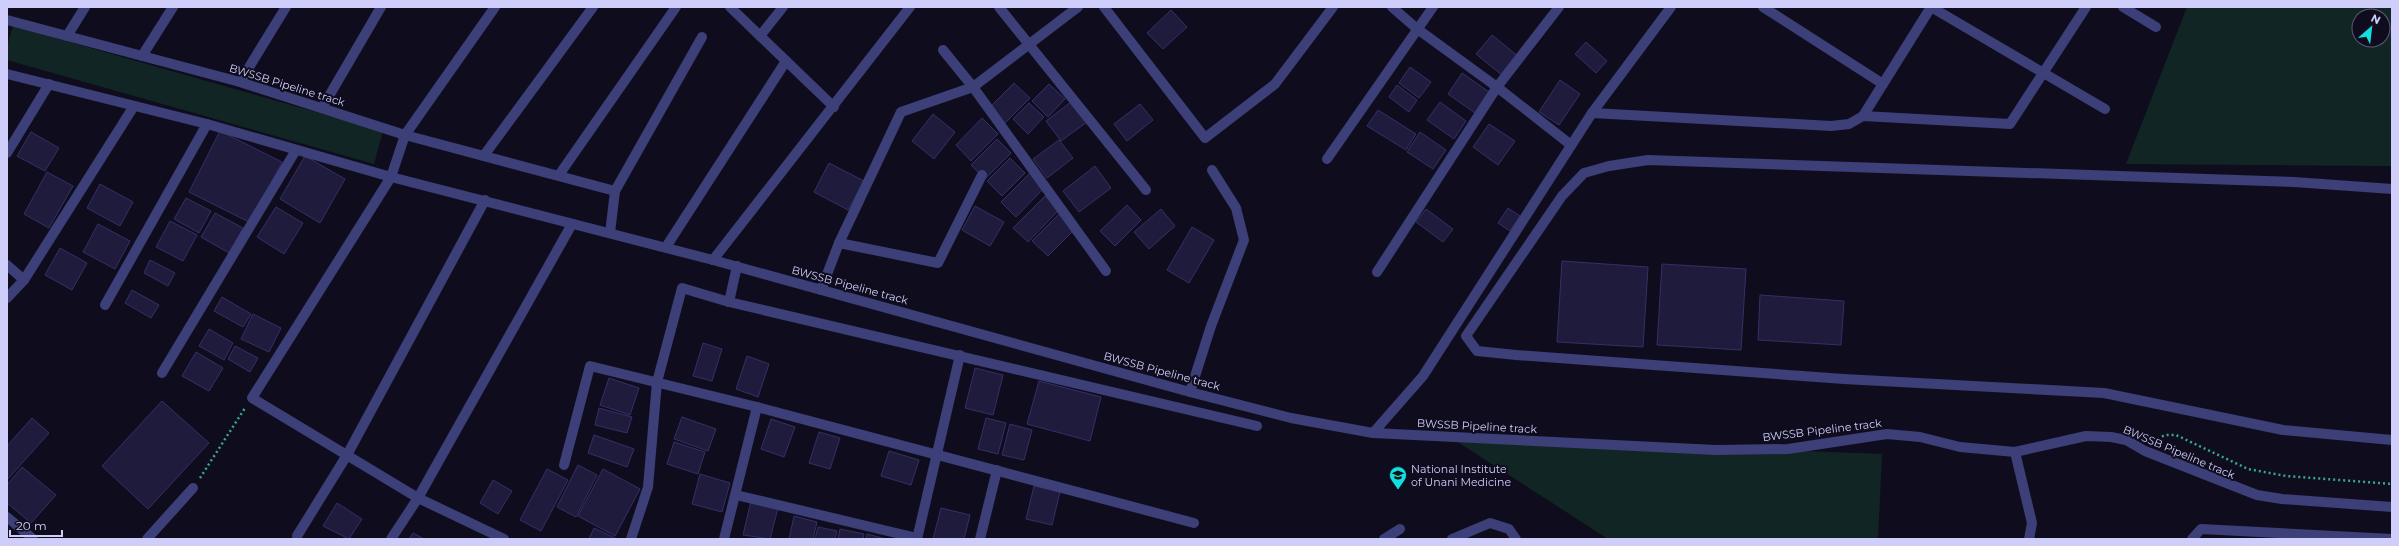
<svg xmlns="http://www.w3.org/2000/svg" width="2399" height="546" font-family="Montserrat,sans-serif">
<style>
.green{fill:#112624;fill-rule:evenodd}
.building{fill:#1f1b3c;stroke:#352f67}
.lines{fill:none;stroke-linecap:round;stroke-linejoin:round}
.path{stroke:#37a696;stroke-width:2.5;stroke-dasharray:2 3;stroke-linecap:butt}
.minor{stroke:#3c3f78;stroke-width:10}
.labels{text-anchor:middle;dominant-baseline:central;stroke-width:4;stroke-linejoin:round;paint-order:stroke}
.street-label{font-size:11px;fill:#cfcefb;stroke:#0f0d1d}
.poi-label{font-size:11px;fill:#cfcefb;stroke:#0f0d1d;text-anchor:start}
</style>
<rect width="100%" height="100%" fill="#0f0d1d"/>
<!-- green -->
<g class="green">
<path d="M2187,7h205v159l-266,-2zM2359,16h24v24h-24z"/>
<polygon points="13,26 383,131 374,164 7,60 7,46"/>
<polygon points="1450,437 1882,454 1878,539 1608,539"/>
</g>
<!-- building -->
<g class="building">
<polygon points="1171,10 1187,27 1163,49 1147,33"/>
<polygon points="1492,35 1519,57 1503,76 1476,54"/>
<polygon points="1586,42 1607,61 1596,73 1575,54"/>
<polygon points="1410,67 1431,82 1419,98 1399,83"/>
<polygon points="1462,73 1489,92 1475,113 1448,94"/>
<polygon points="1560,80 1580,94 1559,125 1539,112"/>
<polygon points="1014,83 1030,98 1005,123 989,108"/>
<polygon points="1049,84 1065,99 1048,117 1032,101"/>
<polygon points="1397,85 1417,100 1409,112 1389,97"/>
<polygon points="1071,102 1087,122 1061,141 1046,121"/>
<polygon points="1440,102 1466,121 1454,139 1427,120"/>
<polygon points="1029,103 1044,117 1028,134 1013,119"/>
<polygon points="1140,104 1153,120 1127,141 1114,124"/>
<polygon points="1378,110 1416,134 1406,150 1367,126"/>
<polygon points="933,114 955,132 934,159 912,141"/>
<polygon points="982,118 998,134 971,161 956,145"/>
<polygon points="1489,124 1515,141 1498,165 1473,147"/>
<polygon points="220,131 282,162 251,223 189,192"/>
<polygon points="31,132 59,148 45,171 17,156"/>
<polygon points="1420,132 1446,150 1433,169 1407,152"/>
<polygon points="997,139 1011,153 985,179 971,165"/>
<polygon points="1059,140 1073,158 1047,178 1033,159"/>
<polygon points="305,156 345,179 320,223 280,199"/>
<polygon points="1010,158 1025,173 1002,196 987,181"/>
<polygon points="829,163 864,181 848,210 814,192"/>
<polygon points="1095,166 1111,188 1079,212 1063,191"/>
<polygon points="47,172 73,186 49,228 24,214"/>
<polygon points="1030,173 1045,187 1016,217 1001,202"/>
<polygon points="100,184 133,202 120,226 87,208"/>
<polygon points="1045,196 1059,210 1028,242 1013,228"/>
<polygon points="186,198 211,211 199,233 174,219"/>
<polygon points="1127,205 1141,220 1115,246 1100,231"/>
<polygon points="975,206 1004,222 990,246 962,230"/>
<polygon points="276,207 303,223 284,254 257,237"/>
<polygon points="1508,208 1520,216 1510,231 1498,223"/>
<polygon points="1161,209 1175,226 1149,249 1134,232"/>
<polygon points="1426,209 1453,229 1443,242 1416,222"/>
<polygon points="215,213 243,228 229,253 201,237"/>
<polygon points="1060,213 1075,229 1048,256 1032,241"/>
<polygon points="170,221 197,235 183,261 156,247"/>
<polygon points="98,224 130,241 115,269 83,252"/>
<polygon points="1192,227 1214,240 1189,283 1167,270"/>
<polygon points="60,248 87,263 72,290 45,275"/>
<polygon points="150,260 175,273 168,286 144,273"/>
<polygon points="1562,261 1648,267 1643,347 1557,342"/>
<polygon points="1662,264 1746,269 1741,350 1657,345"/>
<polygon points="132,290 159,305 151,318 125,303"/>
<polygon points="1760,295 1844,301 1841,345 1758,340"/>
<polygon points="222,297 251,314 243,327 214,311"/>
<polygon points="253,314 281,328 269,352 241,339"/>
<polygon points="209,329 233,343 224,360 199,346"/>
<polygon points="703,343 722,349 712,381 693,376"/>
<polygon points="235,346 258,358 250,372 228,359"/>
<polygon points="196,352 223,368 209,391 182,376"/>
<polygon points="747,356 769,364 758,397 736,389"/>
<polygon points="975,368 1003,375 993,415 965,408"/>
<polygon points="609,378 639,388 630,415 600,405"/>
<polygon points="1039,381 1101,397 1090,441 1027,424"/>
<polygon points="162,401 209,443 148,509 102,466"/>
<polygon points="599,408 632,417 627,433 595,425"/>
<polygon points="682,417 716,429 708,451 674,439"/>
<polygon points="32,418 49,433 7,480 7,446"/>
<polygon points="986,418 1006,423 998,454 978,449"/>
<polygon points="771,419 795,427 784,457 761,449"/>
<polygon points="1010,424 1032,430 1024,460 1002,455"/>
<polygon points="819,432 840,438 830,469 809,463"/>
<polygon points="594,435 634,449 627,467 588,453"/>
<polygon points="674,442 705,452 698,474 667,464"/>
<polygon points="889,451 919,460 911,485 881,476"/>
<polygon points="578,465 597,475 576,517 557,507"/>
<polygon points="22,467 56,495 31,523 7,503 7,485"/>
<polygon points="547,469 568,480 541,531 520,520"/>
<polygon points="603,469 640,489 615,536 578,516"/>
<polygon points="700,474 730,483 722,512 692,504"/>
<polygon points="493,480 512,491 498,514 480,503"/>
<polygon points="1034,486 1060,492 1052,525 1026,519"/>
<polygon points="751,501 778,508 770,539 743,535"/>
<polygon points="337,503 362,519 349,539 323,526"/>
<polygon points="941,508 970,515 964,539 933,539"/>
<polygon points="794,516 817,522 813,539 789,539"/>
<polygon points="818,527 837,531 835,539 815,539"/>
<polygon points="594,528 617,539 589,539"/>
<polygon points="840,529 864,534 863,539 838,539"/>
<polygon points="413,533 424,539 409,539"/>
<polygon points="867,534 886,539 866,539"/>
</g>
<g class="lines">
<!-- path -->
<g class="path">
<polyline points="2153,441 2165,435 2176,435 2248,469 2286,476 2392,484"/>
<polyline points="200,478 245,408"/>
</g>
<!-- minor -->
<g class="minor">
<polyline points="495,7 405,135 391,177 252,398 418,498 504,539"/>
<polyline points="730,7 834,107"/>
<polyline points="999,7 1146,190"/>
<polyline points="1104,7 1205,138 1275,84 1333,7"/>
<polyline points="1392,7 1416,28 1497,87 1571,145"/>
<polyline points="1763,7 1883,84"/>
<polyline points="1931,7 2105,109"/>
<polyline points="2123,7 2156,27"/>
<polyline points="7,20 240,82 405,135 615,191"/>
<polyline points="67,36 85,7"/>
<polyline points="760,36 783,7"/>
<polyline points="943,50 973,87 1106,271"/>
<polyline points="142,56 173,7"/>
<polyline points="7,74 207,124 391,177 713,260 1190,392 1291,418 1373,433 1716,450 1788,449 1887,434 1920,437 1960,447 2015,452 2086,436 2111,437 2126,440 2145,451 2257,495 2282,499 2392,507"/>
<polyline points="240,82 286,7"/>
<polyline points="322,108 381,7"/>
<polyline points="1592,113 1831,126 1849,124 1863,116 2010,124 2086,7"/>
<polyline points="1863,116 1931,7"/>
<polyline points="7,153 49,84"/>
<polyline points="485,154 593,7"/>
<polyline points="1327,159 1433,7"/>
<polyline points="559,175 676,7"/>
<polyline points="2392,189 2294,182 1648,160 1609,166 1584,173 1562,196 1466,336 1477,351 1516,355 1844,379 2104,393 2283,430 2392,440"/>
<polyline points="610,233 615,191 702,37"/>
<polyline points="839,243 938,263 982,175"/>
<polyline points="666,247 786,61"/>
<polyline points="713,260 910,7"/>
<polyline points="7,265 24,280"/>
<polyline points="1377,272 1497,87 1559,7"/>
<polyline points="821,290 839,243 901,112 973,87 1078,7"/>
<polyline points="7,298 24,280 134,106"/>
<polyline points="729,302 737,266"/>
<polyline points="105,305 207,124"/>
<polyline points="162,373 296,150"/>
<polyline points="1190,392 1211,326 1244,240 1236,208 1212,170"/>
<polyline points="1373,433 1423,376 1592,113 1671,7"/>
<polyline points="2015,452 2032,523 2029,539"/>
<polyline points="564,465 590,366 757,407 1194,523"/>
<polyline points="736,495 917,538"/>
<polyline points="7,517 33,539"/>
<polyline points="297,536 347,455 485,200"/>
<polyline points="147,539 193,488"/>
<polyline points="391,539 418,498 572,224"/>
<polyline points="631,539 648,487 657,382 682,288 729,302 1257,426"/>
<polyline points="724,539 757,407"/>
<polyline points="917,539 960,355"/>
<polyline points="980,539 997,470"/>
<polyline points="1384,539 1400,529"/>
<polyline points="1452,539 1490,523 1509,529 1516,539"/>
<polyline points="2192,539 2201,529 2392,539"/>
</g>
</g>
<!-- icons -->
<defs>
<g id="university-pin" transform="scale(0.9)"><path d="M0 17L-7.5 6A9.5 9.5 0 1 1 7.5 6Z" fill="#12dfe2" stroke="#0f0d1d"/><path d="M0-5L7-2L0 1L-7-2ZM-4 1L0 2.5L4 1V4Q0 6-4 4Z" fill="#111"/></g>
</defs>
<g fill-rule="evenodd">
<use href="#university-pin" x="1398" y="475"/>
</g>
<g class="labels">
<!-- street labels -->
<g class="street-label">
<text transform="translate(287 85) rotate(17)">BWSSB Pipeline track</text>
<text transform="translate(850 285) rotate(15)">BWSSB Pipeline track</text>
<text transform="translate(1162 371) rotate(15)">BWSSB Pipeline track</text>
<text transform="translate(1477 426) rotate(3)">BWSSB Pipeline track</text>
<text transform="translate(1822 430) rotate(-7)">BWSSB Pipeline track</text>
<text transform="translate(2179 452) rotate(23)">BWSSB Pipeline track</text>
</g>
<!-- poi labels -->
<g class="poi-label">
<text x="1411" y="469">National Institute<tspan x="1411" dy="13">of Unani Medicine</tspan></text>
</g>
</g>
<!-- border -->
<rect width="2399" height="546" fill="none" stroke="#cfcefb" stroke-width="16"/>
<!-- north arrow -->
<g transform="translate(2371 28) rotate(28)"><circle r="19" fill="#0f0d1d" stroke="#5c5a76"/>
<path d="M0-3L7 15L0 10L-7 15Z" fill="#12dfe2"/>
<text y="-6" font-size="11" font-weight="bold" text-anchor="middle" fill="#cfcefb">N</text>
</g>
<!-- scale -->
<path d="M10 530v6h52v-6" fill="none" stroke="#cfcefb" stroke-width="2"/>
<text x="16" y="530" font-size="12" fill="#cfcefb" stroke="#0f0d1d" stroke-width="3" paint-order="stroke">20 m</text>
</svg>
